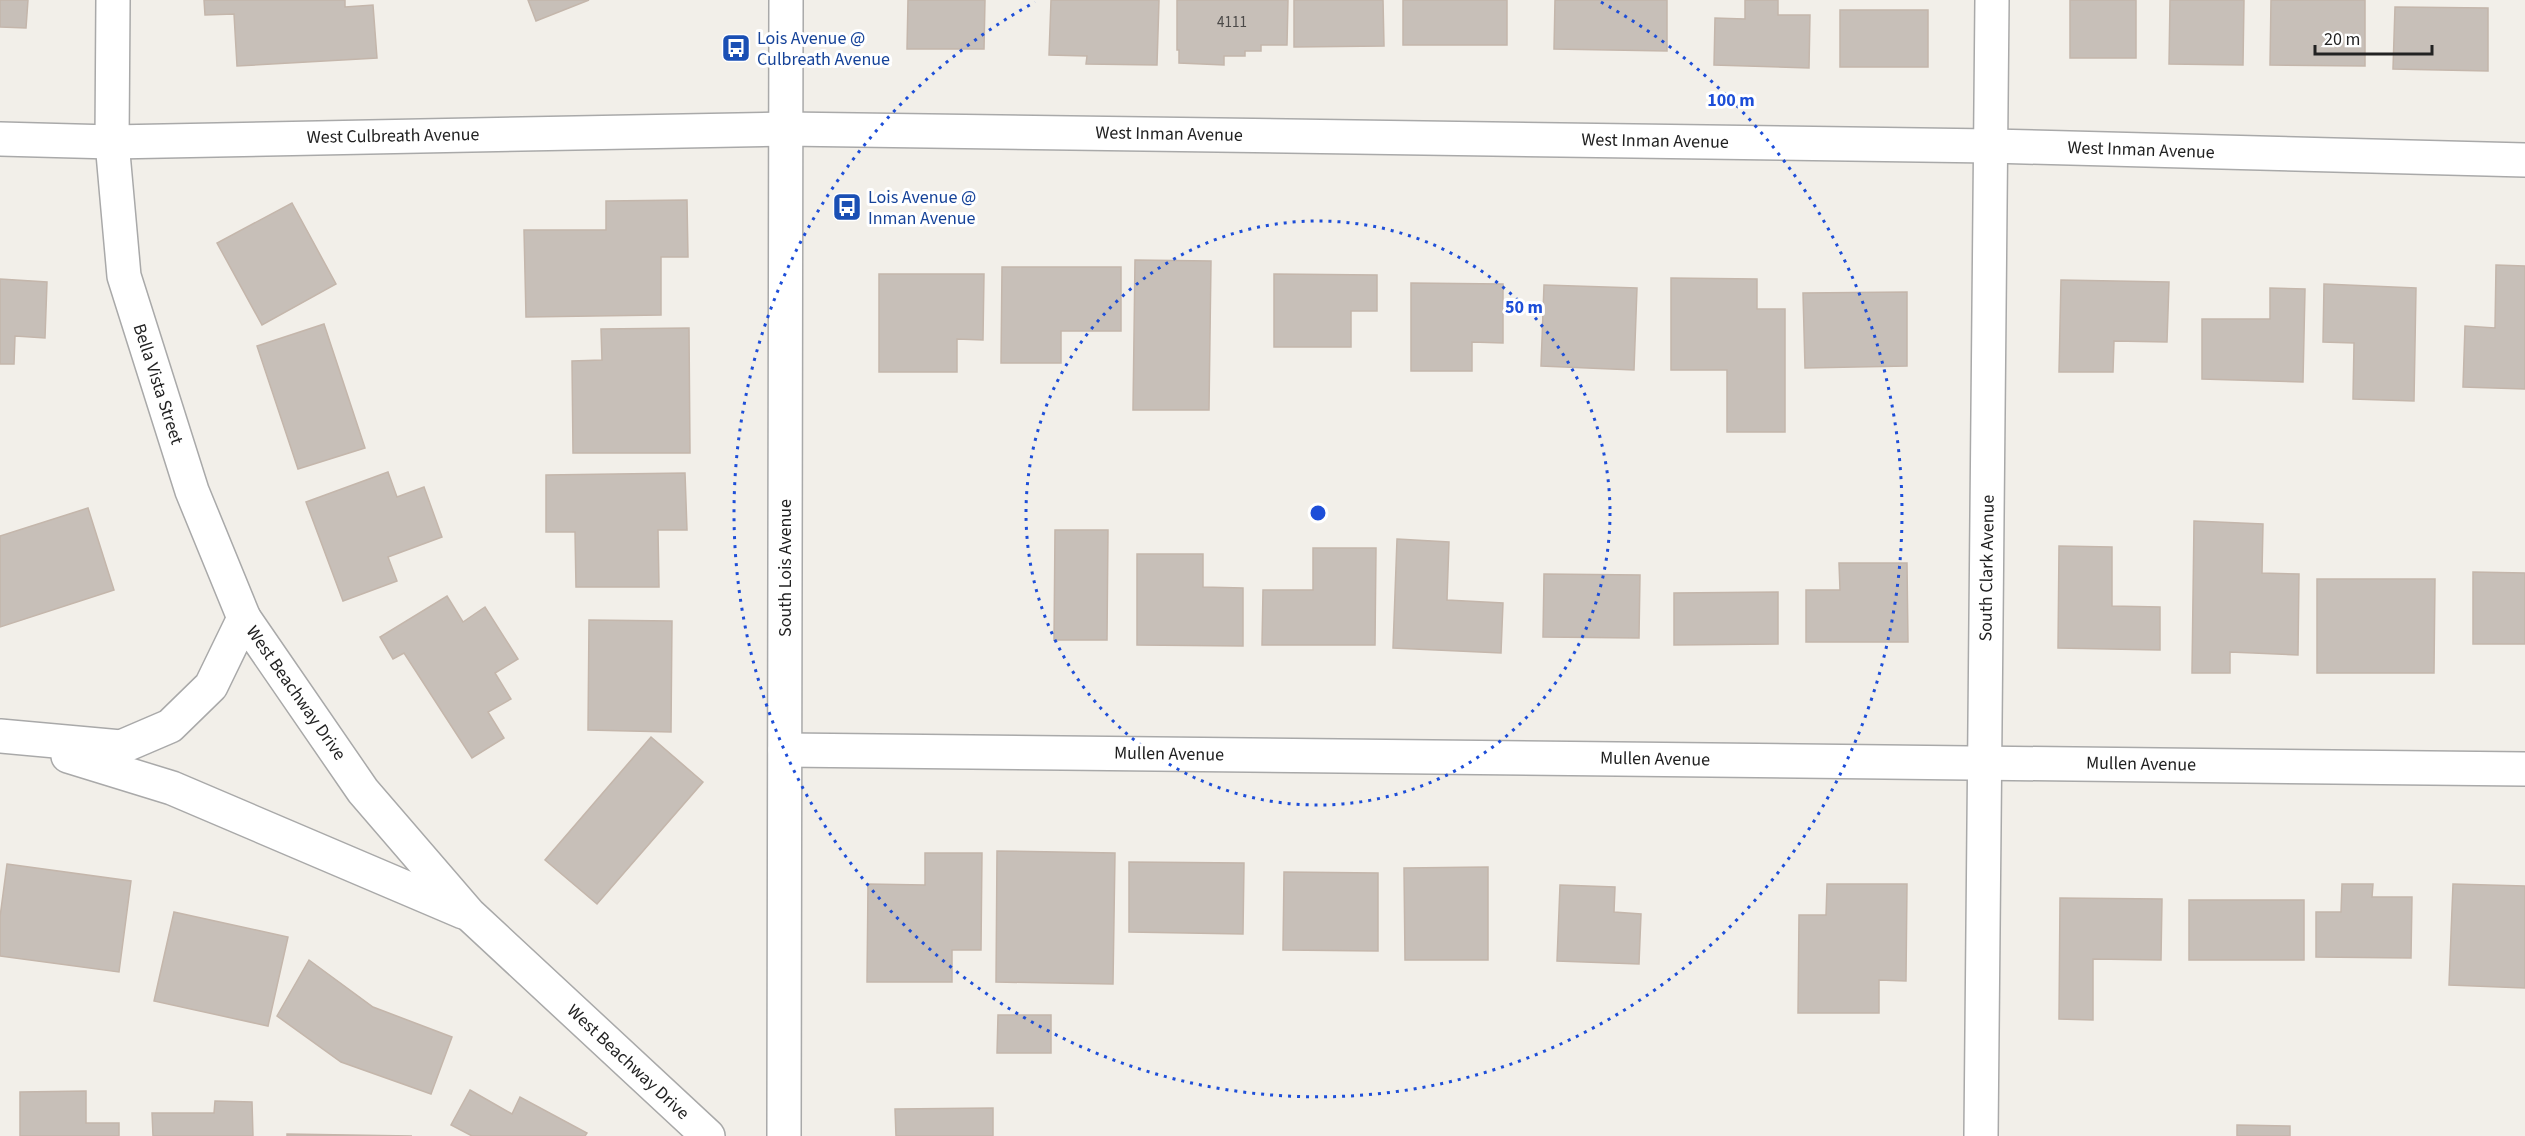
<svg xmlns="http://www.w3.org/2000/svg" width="2525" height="1136" font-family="'Source Sans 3',sans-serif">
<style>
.building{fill:#c7bfb8;stroke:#c4b6ab;stroke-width:1.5}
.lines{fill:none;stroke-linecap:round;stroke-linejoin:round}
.minor-casing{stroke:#a9a9a9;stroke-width:36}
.tertiary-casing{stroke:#a9a9a9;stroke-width:36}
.minor{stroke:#fff;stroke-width:33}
.tertiary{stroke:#fff;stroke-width:33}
.ring{fill:none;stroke:#1d4ed8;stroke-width:3;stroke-dasharray:3 6}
.labels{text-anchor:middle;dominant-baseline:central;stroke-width:6;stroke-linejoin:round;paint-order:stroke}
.number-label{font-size:15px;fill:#4b4948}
.transit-label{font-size:18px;fill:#164399;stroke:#fff;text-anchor:start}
.street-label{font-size:18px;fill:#222;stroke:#fff}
.centre{fill:#1d4ed8;stroke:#fff;stroke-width:3}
.ring-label{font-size:18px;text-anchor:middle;font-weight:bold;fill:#1d4ed8;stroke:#fff;stroke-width:6;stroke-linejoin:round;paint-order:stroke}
</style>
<rect width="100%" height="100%" fill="#f2efe9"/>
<!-- building -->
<g class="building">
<polygon points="0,0 28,0 26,28 0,27"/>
<polygon points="204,0 345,0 345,7 373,5 377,58 237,66 234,14 205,15"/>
<polygon points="528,0 589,0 536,21"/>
<polygon points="908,0 985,0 984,49 907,49"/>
<polygon points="1051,0 1159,0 1157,65 1086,64 1087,56 1049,55"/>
<polygon points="1177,0 1288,0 1287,45 1261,45 1261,51 1245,51 1245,56 1224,56 1224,65 1179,63 1179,50 1177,50"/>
<polygon points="1294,0 1383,0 1384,46 1294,47"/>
<rect x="1403" y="0" width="104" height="45"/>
<polygon points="1555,0 1667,0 1667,51 1554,49"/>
<polygon points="1745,0 1778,0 1778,15 1810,15 1809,68 1714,65 1715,18 1745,19"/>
<rect x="2070" y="0" width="66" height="58"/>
<polygon points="2170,0 2244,0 2243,65 2169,64"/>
<polygon points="2271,0 2365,0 2365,66 2270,65"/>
<polygon points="2395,7 2488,8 2488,71 2393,69"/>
<rect x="1840" y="10" width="88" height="57"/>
<polygon points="687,200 688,257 661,257 661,315 526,317 524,230 606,230 606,201"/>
<polygon points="292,203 336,284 262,325 217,243"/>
<polygon points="1135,260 1211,261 1209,410 1133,410"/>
<polygon points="2496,265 2525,266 2525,389 2463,387 2465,326 2495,328"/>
<polygon points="1002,267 1121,267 1121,331 1061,331 1061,363 1001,363"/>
<polygon points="879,274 984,274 983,340 957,339 957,372 879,372"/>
<polygon points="1274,274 1377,275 1377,311 1351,311 1351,347 1274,347"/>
<polygon points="1671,278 1757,279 1757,309 1785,309 1785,432 1727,432 1727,370 1671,370"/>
<polygon points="0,279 47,282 45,338 15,336 14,364 0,364"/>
<polygon points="2061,280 2169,282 2167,342 2114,341 2113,372 2059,372"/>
<polygon points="1411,283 1503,284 1503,343 1472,342 1472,371 1411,371"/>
<polygon points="2324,284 2416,288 2414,401 2353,399 2354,343 2323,342"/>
<polygon points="1544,285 1637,288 1634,370 1541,366"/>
<polygon points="2270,288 2305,289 2303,382 2202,379 2202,319 2270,319"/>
<polygon points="1907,292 1907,366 1805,368 1803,293"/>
<polygon points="324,324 365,448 298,469 257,346"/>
<polygon points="689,328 690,453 573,453 572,361 602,360 601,329"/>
<polygon points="388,472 397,497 424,487 442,537 388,557 397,581 343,601 306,502"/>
<polygon points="685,473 687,530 658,530 659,587 576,587 575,532 546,532 546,475"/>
<polygon points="88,508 114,590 0,627 0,536"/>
<polygon points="2194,521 2263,524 2262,573 2299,574 2298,655 2230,652 2230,673 2192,673"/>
<polygon points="1055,530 1108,530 1107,640 1054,640"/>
<polygon points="1397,539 1449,542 1447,600 1503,603 1501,653 1393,648"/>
<polygon points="2059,546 2112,547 2112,606 2160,607 2160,650 2058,648"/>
<polygon points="1313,548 1376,548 1375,645 1262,645 1263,590 1313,590"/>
<polygon points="1137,554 1203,554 1203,587 1243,588 1243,646 1137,645"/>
<polygon points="1839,563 1907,563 1908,642 1806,642 1806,590 1840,590"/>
<polygon points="2473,572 2525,573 2525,644 2473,644"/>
<polygon points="1544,574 1640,575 1639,638 1543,637"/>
<polygon points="2317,579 2435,579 2434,673 2317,673"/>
<polygon points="1778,592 1778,644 1674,645 1674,593"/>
<polygon points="447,596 463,622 485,607 518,659 495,673 511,699 488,712 504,738 472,758 404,653 393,659 380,637"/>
<polygon points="589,620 672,621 671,732 588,730"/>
<polygon points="651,737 703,782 597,904 545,860"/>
<polygon points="997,851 1115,853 1113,984 996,982"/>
<polygon points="925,853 982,853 981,950 952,950 952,982 867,982 868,884 925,885"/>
<polygon points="1129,862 1244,863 1243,934 1129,932"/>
<polygon points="7,864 131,881 119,972 0,956 0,917"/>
<polygon points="1488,867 1488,960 1405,960 1404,868"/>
<polygon points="1284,872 1378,873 1378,951 1283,950"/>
<polygon points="1827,884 1907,884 1906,981 1879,980 1879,1013 1798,1013 1799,915 1826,915"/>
<polygon points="2342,884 2373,884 2372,897 2412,897 2411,958 2316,957 2316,912 2341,912"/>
<polygon points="2453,884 2525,886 2525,988 2449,985"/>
<polygon points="1560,885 1615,887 1614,912 1641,914 1639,964 1557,961"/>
<polygon points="2060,898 2162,899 2161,960 2093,959 2093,1020 2059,1019"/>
<rect x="2189" y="900" width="115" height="60"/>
<polygon points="174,912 288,937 268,1026 154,1001"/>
<polygon points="309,960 373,1007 452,1037 431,1094 341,1062 277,1016"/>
<polygon points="998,1015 1051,1015 1051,1053 997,1053"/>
<polygon points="470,1090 512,1114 520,1097 587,1133 585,1136 472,1136 451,1125"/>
<polygon points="86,1091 86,1123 119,1123 119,1136 20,1136 20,1092"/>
<polygon points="215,1101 252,1102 253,1136 153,1136 152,1113 214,1113"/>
<polygon points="993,1108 993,1136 896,1136 895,1109"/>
<polygon points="2237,1125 2290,1126 2290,1136 2237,1136"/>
<polygon points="287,1134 412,1136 287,1136"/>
</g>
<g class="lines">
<!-- minor casing -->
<g class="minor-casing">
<g id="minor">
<polyline points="113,0 112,142 124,276 192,491 244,618"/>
<polyline points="0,139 112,142 786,129 1991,146 2525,160"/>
<polyline points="0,736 121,747 170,726 211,686 244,618 363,791 469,914 708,1136"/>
<polyline points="785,750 2525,769"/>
<polyline points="68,756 172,788 463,912"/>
<polyline points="1981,1136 1992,0"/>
</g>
</g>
<!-- tertiary casing -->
<g class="tertiary-casing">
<polyline id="tertiary" points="784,1136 786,0"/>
</g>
<!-- minor -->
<use href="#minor" class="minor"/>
<!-- tertiary -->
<use href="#tertiary" class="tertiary"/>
</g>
<!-- distance rings -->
<g class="ring">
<circle cx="1318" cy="513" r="292"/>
<path d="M1601 2A584 584 0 1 1 1035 2"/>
</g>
<!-- icons -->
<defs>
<g id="bus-square" transform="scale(1.5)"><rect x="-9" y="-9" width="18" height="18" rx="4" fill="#1a4fb4" stroke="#fff"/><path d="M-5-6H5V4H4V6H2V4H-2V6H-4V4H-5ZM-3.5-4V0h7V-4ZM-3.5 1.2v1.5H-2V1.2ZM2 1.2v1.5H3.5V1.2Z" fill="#fff"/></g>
</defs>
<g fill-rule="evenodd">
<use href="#bus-square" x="736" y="48"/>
<use href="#bus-square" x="847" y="207"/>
</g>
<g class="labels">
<!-- number labels -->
<g class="number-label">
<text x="1232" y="22">4111</text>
</g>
<!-- transit labels -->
<g class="transit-label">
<text x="757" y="38">Lois Avenue @<tspan x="757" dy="21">Culbreath Avenue</tspan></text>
<text x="868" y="197">Lois Avenue @<tspan x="868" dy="21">Inman Avenue</tspan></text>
</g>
<!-- street labels -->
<g class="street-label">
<text transform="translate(1169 134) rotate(1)">West Inman Avenue</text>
<text transform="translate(393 136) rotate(-1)">West Culbreath Avenue</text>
<text transform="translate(1655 141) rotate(1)">West Inman Avenue</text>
<text transform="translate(2141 150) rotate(2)">West Inman Avenue</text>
<text transform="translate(158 384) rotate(72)">Bella Vista Street</text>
<text transform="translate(785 568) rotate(-90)">South Lois Avenue</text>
<text transform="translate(1987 568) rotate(-89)">South Clark Avenue</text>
<text transform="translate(296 693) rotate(55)">West Beachway Drive</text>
<text transform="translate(1169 754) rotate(1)">Mullen Avenue</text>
<text transform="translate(1655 759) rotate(1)">Mullen Avenue</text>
<text transform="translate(2141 764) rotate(1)">Mullen Avenue</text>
<text transform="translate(628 1062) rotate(43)">West Beachway Drive</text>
</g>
</g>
<circle cx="1318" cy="513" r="9" class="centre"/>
<g class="ring-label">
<text x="1731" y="106">100 m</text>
<text x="1524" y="313">50 m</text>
</g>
<!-- scale -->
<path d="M2315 45v9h117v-9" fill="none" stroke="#222222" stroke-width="3"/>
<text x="2324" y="45" font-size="18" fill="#222222" stroke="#ffffff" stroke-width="4.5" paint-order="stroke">20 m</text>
</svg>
